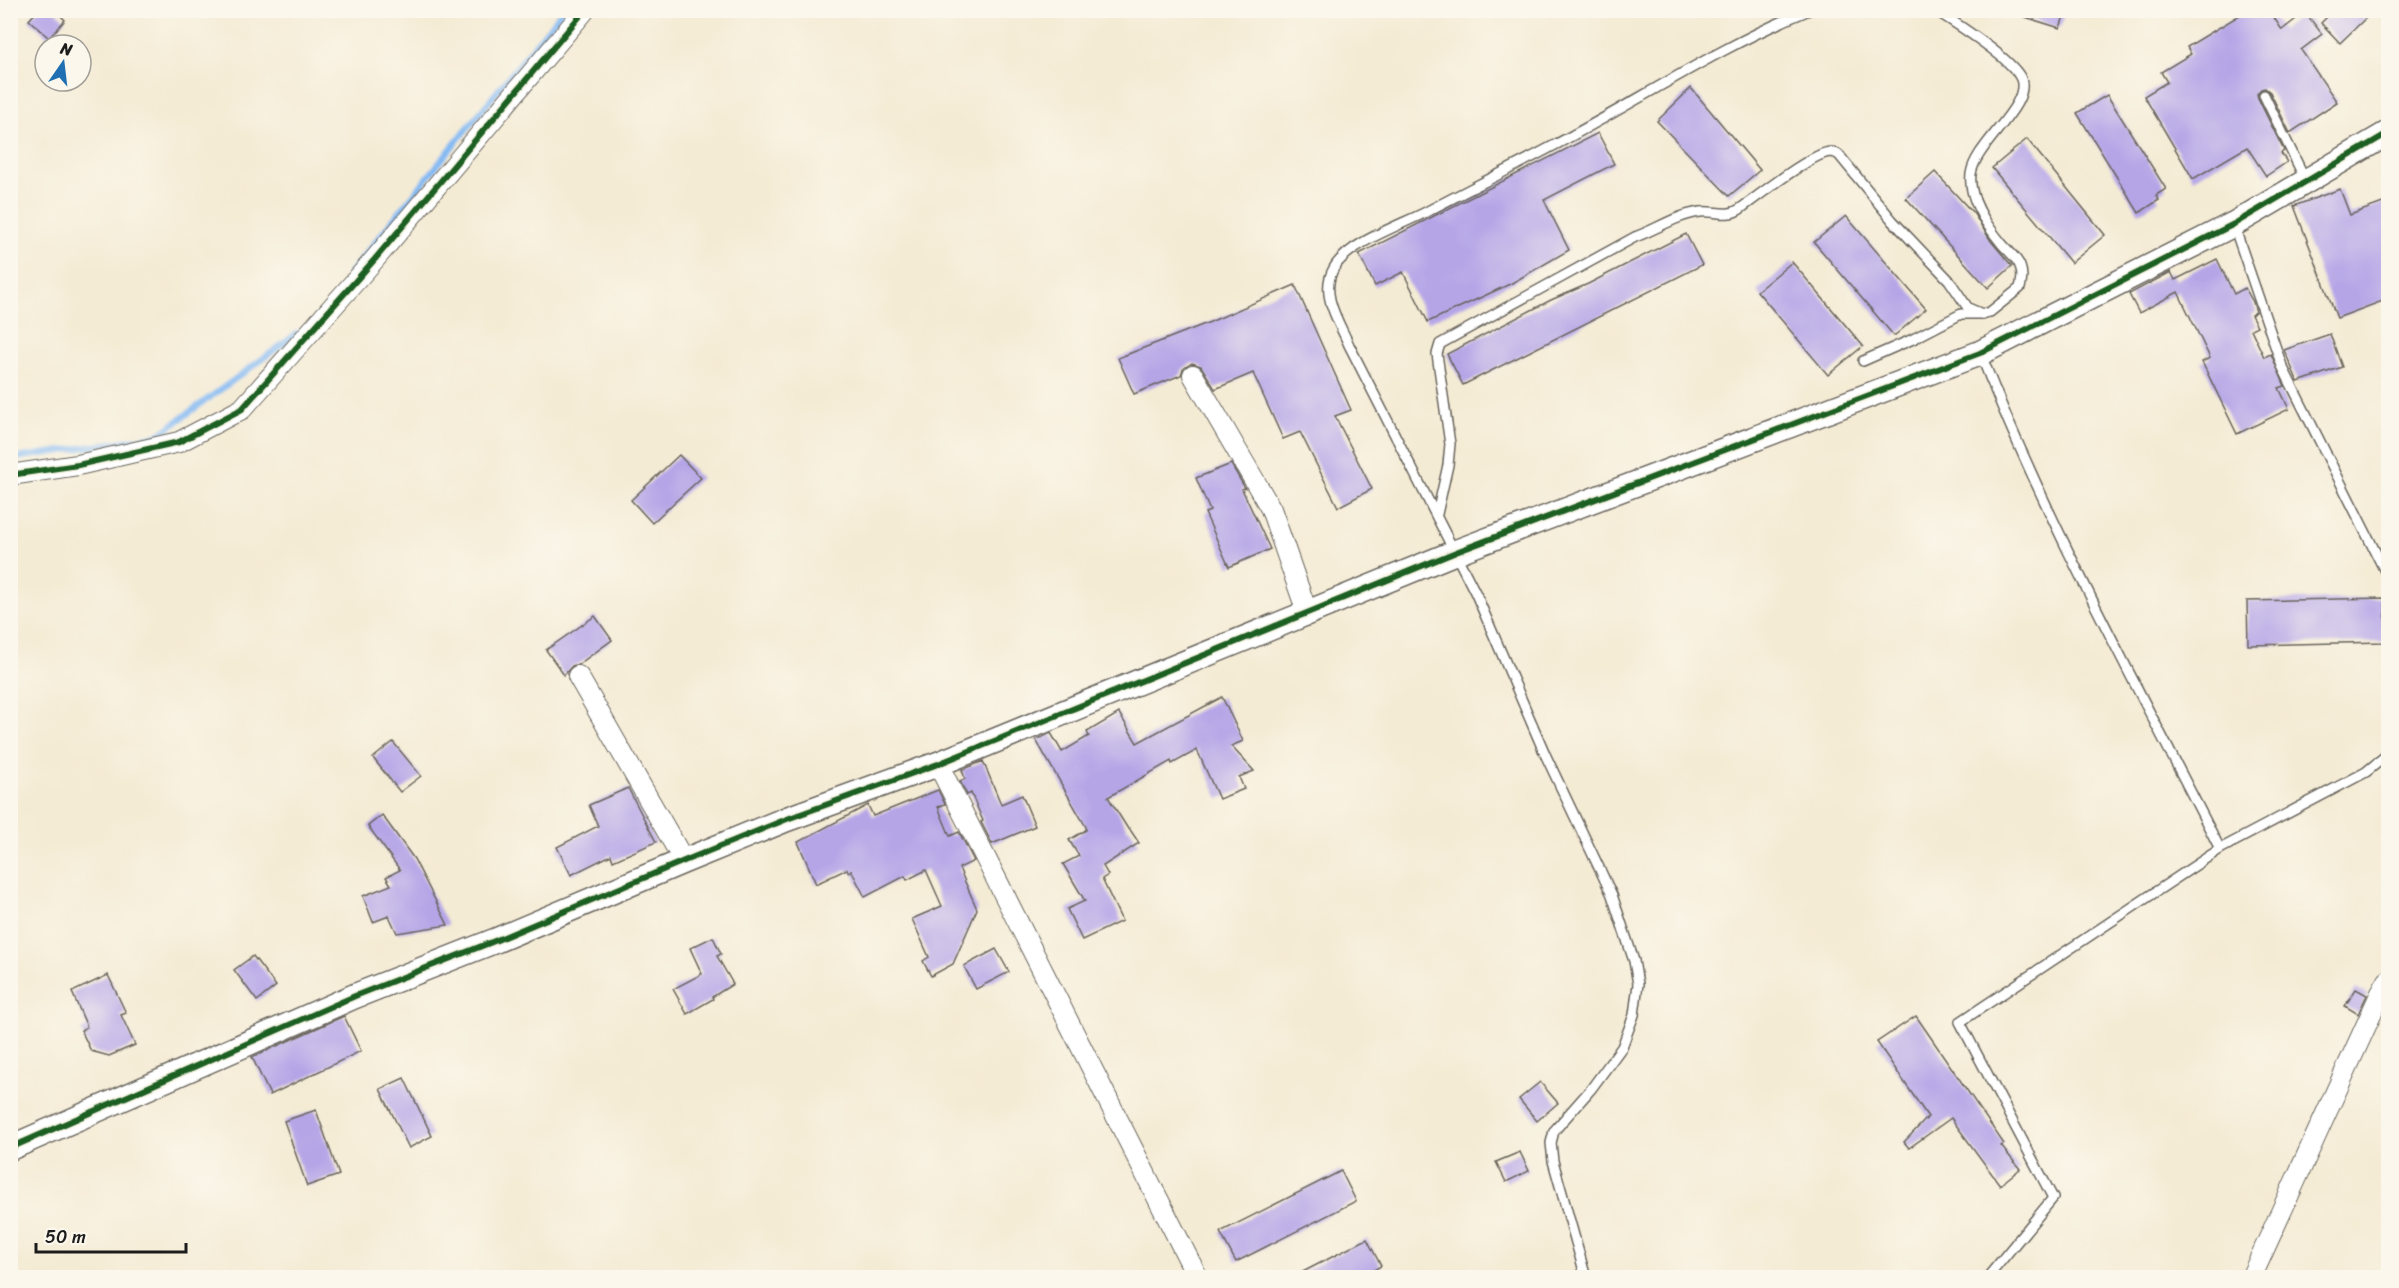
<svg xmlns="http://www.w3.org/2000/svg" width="2399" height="1288" font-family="Sriracha,sans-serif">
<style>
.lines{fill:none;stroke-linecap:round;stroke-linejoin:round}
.stream{stroke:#84baf3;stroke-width:6}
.building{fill:#b5a5e7}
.service-casing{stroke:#68645c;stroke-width:12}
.minor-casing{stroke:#68645c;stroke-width:22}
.tertiary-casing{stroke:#68645c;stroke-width:27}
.service{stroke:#fff;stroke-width:9}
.minor{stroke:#fff;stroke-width:20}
.tertiary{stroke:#fff;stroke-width:24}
.cycleway-casing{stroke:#fbf7ec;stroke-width:10}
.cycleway{stroke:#1b5e20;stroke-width:6}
</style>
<rect width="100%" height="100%" fill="#fbf7ec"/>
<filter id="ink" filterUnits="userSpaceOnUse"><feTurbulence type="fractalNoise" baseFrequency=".0167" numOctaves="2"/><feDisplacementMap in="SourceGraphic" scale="12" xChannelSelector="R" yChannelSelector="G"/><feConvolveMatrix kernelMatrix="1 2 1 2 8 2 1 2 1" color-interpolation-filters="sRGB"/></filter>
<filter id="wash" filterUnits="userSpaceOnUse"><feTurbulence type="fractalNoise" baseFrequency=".008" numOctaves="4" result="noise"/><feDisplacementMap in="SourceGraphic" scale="24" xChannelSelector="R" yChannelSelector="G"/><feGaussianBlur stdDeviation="1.35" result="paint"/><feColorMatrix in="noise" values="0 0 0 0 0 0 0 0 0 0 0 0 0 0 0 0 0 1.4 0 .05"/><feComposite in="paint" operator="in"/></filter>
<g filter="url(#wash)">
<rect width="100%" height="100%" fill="#f4ebd4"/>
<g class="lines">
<!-- stream -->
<g class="stream">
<polyline points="350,273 563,10"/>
<polyline points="10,459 157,436 298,333"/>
</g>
</g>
<g id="blocks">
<!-- building -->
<g class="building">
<polygon points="38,10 55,10 65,20 49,38 29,20"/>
<polygon points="2016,10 2066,10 2060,28 2015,14"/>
<polygon points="2248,10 2269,10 2282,30 2305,12 2322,34 2301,50 2337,102 2290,133 2270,92 2265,88 2261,89 2257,94 2258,98 2284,151 2281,153 2287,162 2266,176 2247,147 2193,179 2144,96 2167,82 2161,72 2191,54 2187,47"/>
<polygon points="2334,10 2374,10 2340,43 2321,23"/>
<polygon points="1691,88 1760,170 1729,196 1657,121"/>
<polygon points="2107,95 2166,189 2156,195 2159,200 2139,213 2077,113"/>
<polygon points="1598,133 1614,164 1544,200 1569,250 1512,283 1428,322 1403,272 1375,286 1359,254"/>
<polygon points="2027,139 2105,235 2071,263 1992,168"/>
<polygon points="1935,172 1974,214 1991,241 2012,266 1988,288 1906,198"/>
<polygon points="2340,189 2350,215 2388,201 2388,299 2337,318 2294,206"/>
<polygon points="1846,216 1926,309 1894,336 1814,242"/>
<polygon points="1686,234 1702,265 1463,385 1447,354 1551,300 1588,284"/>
<polygon points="2217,259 2234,294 2245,288 2253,302 2256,312 2251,315 2257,326 2251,329 2264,357 2271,354 2285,386 2279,388 2289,409 2237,434 2202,362 2210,358 2178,292 2139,313 2129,294 2171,272 2175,280"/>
<polygon points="1792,262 1863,346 1828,375 1757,291"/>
<polygon points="1295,285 1351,410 1335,416 1372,489 1338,507 1300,432 1283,439 1253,373 1215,389 1201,366 1192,363 1183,369 1181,375 1134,394 1118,358 1210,322"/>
<polygon points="2330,334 2342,367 2298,382 2284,350"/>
<polygon points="679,455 701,478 652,523 631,500"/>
<polygon points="1231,464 1245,488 1242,489 1270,549 1229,567 1205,513 1210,511 1196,478"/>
<polygon points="2385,598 2386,642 2248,645 2247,601"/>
<polygon points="595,616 612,640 579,664 572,666 564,675 546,650"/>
<polygon points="1222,697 1243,741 1231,746 1254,771 1239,777 1244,789 1219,799 1197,750 1172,764 1171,761 1108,797 1128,829 1129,828 1139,843 1103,866 1108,875 1102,879 1122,921 1082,940 1067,909 1085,901 1063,864 1079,856 1069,840 1086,830 1086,827 1036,740 1051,733 1062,752 1089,736 1087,732 1119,713 1137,743"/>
<polygon points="393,742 421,776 400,792 373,758"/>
<polygon points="983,761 1001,804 1022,795 1035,826 992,844 981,822 983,821 971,793 967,795 960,781 965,779 962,770"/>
<polygon points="628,788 656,842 613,861 611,855 571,875 557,847 598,826 589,805"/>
<polygon points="938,790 945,804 938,807 950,836 959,832 974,861 959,868 977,909 953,964 931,976 923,961 929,957 912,919 942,906 926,870 907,880 905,876 865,897 851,870 848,872 847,869 816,884 798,842 868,805 873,816"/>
<polygon points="382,815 414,859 448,925 397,933 389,916 373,922 363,896 391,885 386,877 400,870 368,826"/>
<polygon points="713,937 721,954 717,956 733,984 712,997 713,999 687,1014 673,989 702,974 690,948"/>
<polygon points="996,949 1009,972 976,989 964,966"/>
<polygon points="253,956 276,986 257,1001 234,970"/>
<polygon points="108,975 126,1013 121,1015 135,1045 109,1056 91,1051 81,1030 87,1027 72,992"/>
<polygon points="2356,989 2367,995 2358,1014 2345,1006"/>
<polygon points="344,1016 361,1051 270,1095 252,1057"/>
<polygon points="1916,1016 2004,1144 2001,1146 2020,1169 2000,1185 1951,1118 1909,1148 1904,1142 1928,1117 1877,1042"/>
<polygon points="404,1078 432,1136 409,1148 380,1089"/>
<polygon points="1540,1082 1558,1103 1537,1121 1519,1099"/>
<polygon points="316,1110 339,1175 307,1186 284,1121"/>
<polygon points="1520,1152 1529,1171 1506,1182 1496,1162"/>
<polygon points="1341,1171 1356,1201 1236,1262 1220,1232"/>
<polygon points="1367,1239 1381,1266 1359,1278 1291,1278"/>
</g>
</g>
</g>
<g filter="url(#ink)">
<use href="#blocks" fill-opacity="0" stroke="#68645c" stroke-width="1.5"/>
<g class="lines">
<!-- service casing -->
<g class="service-casing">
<g id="service">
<polyline points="2264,95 2306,181"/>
<polyline points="2234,226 2282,366 2388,577"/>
<path d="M1981,355c67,170 156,331 239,494l-260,173 93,176 -66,80"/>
<path d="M1863,361l50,-22 48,-25h21l8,-2 30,-24c2,-8 3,-14 0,-22 -3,-8 -12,-15 -18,-22 -14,-17 -34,-46 -31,-70 4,-30 60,-68 50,-95 -8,-20 -67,-57 -86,-69"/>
<path d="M1437,514l11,-49 2,-21 -13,-90 3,-10 195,-107c22,-8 42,-22 65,-25 14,-2 27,6 40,-3 17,-12 72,-56 90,-57 5,0 5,1 9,3l54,66 56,59 19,28 14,6"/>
<polyline points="2220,849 2366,772 2388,754"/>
<path d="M1586,1278l-33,-117 -2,-18 3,-12 37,-42 31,-42 12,-32 4,-31 -4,-23 -22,-66 -67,-141 -69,-160 -127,-249c-10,-23 -30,-52 -15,-77 14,-25 67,-43 92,-56 42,-22 84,-43 125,-65 86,-45 167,-100 258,-137"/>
</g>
</g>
<!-- minor casing -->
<g class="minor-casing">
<g id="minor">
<polyline points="1193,375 1271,509 1307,612"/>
<polyline points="10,475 78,465 179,442 242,409 375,259 585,10"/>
<polyline points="578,676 684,861"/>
<polyline points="938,764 1198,1278"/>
<polyline points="2251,1278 2380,995 2388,981"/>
</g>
</g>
<!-- tertiary casing -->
<g class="tertiary-casing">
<polyline id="tertiary" points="10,1148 355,996 497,940 684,861 787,819 938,764 1456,552 1980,353 2234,224 2388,133"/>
</g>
<!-- service -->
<use href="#service" class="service"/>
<!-- minor -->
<use href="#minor" class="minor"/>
<!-- tertiary -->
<use href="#tertiary" class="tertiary"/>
<!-- cycleway casing -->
<g class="cycleway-casing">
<g id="cycleway">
<polyline points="10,475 78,465 179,442 242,409 375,259 585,10"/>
<polyline points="10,1148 355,996 497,940 684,861 787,819 938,764 1456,552 1980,353 2234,224 2388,133"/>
</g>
</g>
<!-- cycleway -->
<use href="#cycleway" class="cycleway"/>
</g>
</g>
<!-- margin -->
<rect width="2399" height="1288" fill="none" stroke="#fbf7ec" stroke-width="36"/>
<!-- north arrow -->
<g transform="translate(63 63) rotate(14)"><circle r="28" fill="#fbf7ec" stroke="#a29f99" stroke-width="1.5"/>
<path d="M0-4.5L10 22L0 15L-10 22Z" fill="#1f6fb2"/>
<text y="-9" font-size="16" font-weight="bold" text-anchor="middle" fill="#1c1c1c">N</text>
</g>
<!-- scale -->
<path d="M36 1243v9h150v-9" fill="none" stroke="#1c1c1c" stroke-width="3"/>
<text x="45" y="1243" font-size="18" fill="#1c1c1c" stroke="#fbf7ec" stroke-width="4.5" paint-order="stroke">50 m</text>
</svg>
